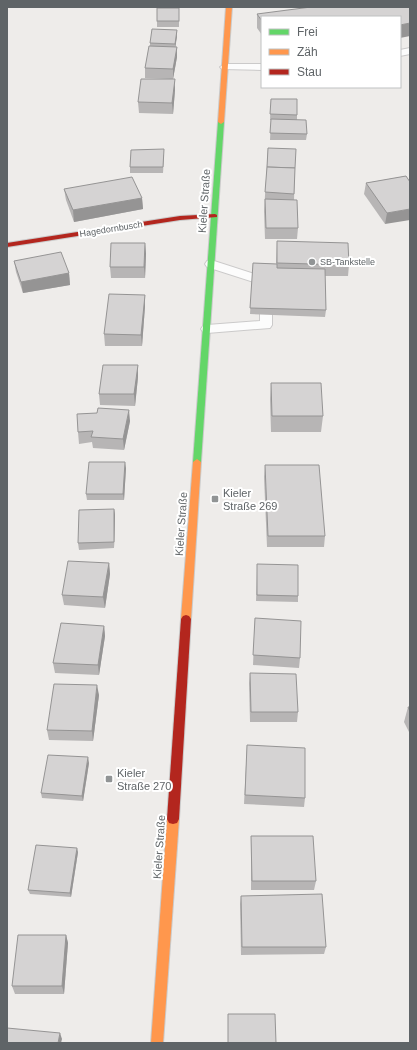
<svg xmlns="http://www.w3.org/2000/svg" width="417" height="1050" font-family="Arial,sans-serif">
<style>
.lines{fill:none;stroke-linecap:round;stroke-linejoin:round}
.lane-casing{stroke:#cbcaca;stroke-width:2}
.fast-casing{stroke:#cacaca;stroke-width:2}
.slow-casing{stroke:#cacaca;stroke-width:2}
.jam-casing{stroke:#cacaca;stroke-width:2}
.lane{fill:#fcfcfc;fill-rule:evenodd}
.fast{fill:#63d668;fill-rule:evenodd}
.slow{fill:#ff974d;fill-rule:evenodd}
.jam{fill:#b3261e;fill-rule:evenodd}
.wall{fill:#b7b5b5}
.shaded-wall{fill:#959494}
.building{fill:#d5d3d3;stroke:#959494}
.poi-dot{fill:#919495;stroke:#fff;stroke-width:1.5}
.labels{text-anchor:middle;dominant-baseline:central;stroke-width:4;stroke-linejoin:round;paint-order:stroke}
.far-street-label{font-size:9px;fill:#5f6467;stroke:#fff}
.far-poi-label{font-size:9px;fill:#5f6467;stroke:#fff;text-anchor:start}
.street-label{font-size:11px;fill:#5f6467;stroke:#fff}
.poi-label{font-size:11px;fill:#5f6467;stroke:#fff;text-anchor:start}
</style>
<rect width="100%" height="100%" fill="#eeecea"/>
<g class="lines">
<!-- lane casing -->
<g class="lane-casing">
<g id="lane">
<polygon points="410,48 410,54 400,56 400,50"/>
<polygon points="225,64 262,64 262,70 222,69 220,67"/>
<polygon points="211,260 270,279 272,282 272,325 270,328 207,333 203,332 201,329 203,326 207,325 260,321 260,284 207,267 205,264 207,261"/>
</g>
</g>
<!-- fast casing -->
<g class="fast-casing">
<polygon id="fast" points="221,120 224,122 201,462 197,465 193,462 218,122"/>
</g>
<!-- slow casing -->
<g class="slow-casing">
<g id="slow">
<polygon points="226,7 232,7 224,122 221,124 218,122"/>
<polygon points="197,459 201,462 191,619 189,622 186,623 183,622 181,619 193,462"/>
<polygon points="173,814 177,815 179,819 163,1043 151,1043 167,819 169,815"/>
</g>
</g>
<!-- jam casing -->
<g class="jam-casing">
<g id="jam">
<polygon points="215,214 217,215 217,217 180,220 7,247 7,243 180,216"/>
<polygon points="186,615 189,616 191,619 179,819 177,823 173,824 169,823 167,819 181,619 183,616"/>
</g>
</g>
<!-- lane -->
<use href="#lane" class="lane"/>
<!-- fast -->
<use href="#fast" class="fast"/>
<!-- slow -->
<use href="#slow" class="slow"/>
<!-- jam -->
<use href="#jam" class="jam"/>
</g>
<!-- wall -->
<g class="wall">
<polygon points="410,7 400,17 262,17 262,35 257,28 257,14"/>
<polygon points="179,8 179,27 157,27 157,21"/>
<polygon points="177,30 177,36 175,47 177,47 177,57 173,79 175,90 173,114 139,113 138,102 171,79 145,78 145,68 150,46 150,43"/>
<polygon points="271,99 297,115 297,120 307,134 306,140 270,140 271,120 270,120"/>
<polygon points="268,148 295,168 294,200 298,228 297,239 265,239 264,211"/>
<polygon points="164,155 163,173 130,173 130,167"/>
<polygon points="406,176 385,224 364,194 366,183"/>
<polygon points="64,189 142,198 143,209 74,222 66,200"/>
<polygon points="277,241 349,265 348,276 325,276 326,310 325,317 250,314 253,263 276,264"/>
<polygon points="145,243 146,254 145,278 111,278 110,267"/>
<polygon points="14,261 69,273 70,285 23,293 16,272"/>
<polygon points="145,295 145,306 142,346 105,346 104,334"/>
<polygon points="138,365 138,377 135,406 100,405 99,394"/>
<polygon points="271,383 323,416 321,432 271,432 270,399"/>
<polygon points="97,413 130,421 124,450 93,448 92,442 79,444 78,432"/>
<polygon points="265,465 325,536 324,547 267,547 264,477"/>
<polygon points="126,468 124,500 87,500 86,494"/>
<polygon points="114,509 115,515 114,548 79,550 78,543"/>
<polygon points="109,563 110,574 105,608 64,605 62,595"/>
<polygon points="257,570 298,596 298,602 256,601"/>
<polygon points="255,618 300,658 299,668 253,665"/>
<polygon points="104,626 105,636 99,675 55,673 53,663"/>
<polygon points="250,673 298,712 297,722 250,722 249,683"/>
<polygon points="99,695 93,741 49,740 47,730"/>
<polygon points="408,707 410,707 410,734 404,722"/>
<polygon points="247,745 305,798 304,807 244,804"/>
<polygon points="89,763 83,801 42,798 41,793"/>
<polygon points="251,836 316,881 314,890 251,890"/>
<polygon points="78,852 71,897 30,894 28,890"/>
<polygon points="241,896 326,947 324,954 241,955 240,904"/>
<polygon points="66,935 68,943 64,994 15,994 12,986"/>
</g>
<!-- shaded-wall -->
<g class="shaded-wall">
<polygon points="410,23 410,36 400,38 400,25"/>
<polygon points="177,30 177,36 175,50 175,44"/>
<polygon points="177,47 177,57 173,79 173,69"/>
<polygon points="175,79 175,90 173,114 172,103"/>
<polygon points="142,198 143,209 74,222 73,210"/>
<polygon points="410,209 410,220 385,224 387,213"/>
<polygon points="145,243 146,254 145,278 144,267"/>
<polygon points="69,273 70,285 23,293 21,282"/>
<polygon points="145,295 145,306 142,346 141,335"/>
<polygon points="138,365 138,377 135,406 134,394"/>
<polygon points="129,410 130,421 124,450 123,439"/>
<polygon points="125,462 126,468 124,500 123,494"/>
<polygon points="114,509 115,515 114,548"/>
<polygon points="109,563 110,574 105,608 103,597"/>
<polygon points="104,626 105,636 99,675 98,665"/>
<polygon points="97,685 99,695 93,741 92,731"/>
<polygon points="88,757 89,763 83,801 82,796"/>
<polygon points="77,848 78,852 71,897 70,893"/>
<polygon points="66,935 68,943 64,994 62,986"/>
<polygon points="60,1033 62,1039 61,1043 58,1043"/>
</g>
<!-- building -->
<g class="building">
<polygon points="311,7 410,7 410,23 400,25 400,17 262,17 262,21 257,14"/>
<rect x="157" y="8" width="22" height="13"/>
<polygon points="152,29 177,30 175,44 150,43"/>
<polygon points="149,46 177,47 173,69 145,68"/>
<polygon points="141,79 175,79 172,103 138,102"/>
<polygon points="271,99 297,99 297,115 270,114"/>
<polygon points="271,119 306,120 307,134 270,133"/>
<polygon points="268,148 296,149 295,168 267,167"/>
<polygon points="164,149 163,167 130,167 131,150"/>
<polygon points="267,167 295,168 294,194 265,192"/>
<polygon points="406,176 410,182 410,209 387,213 366,183"/>
<polygon points="132,177 142,198 73,210 64,189"/>
<polygon points="265,199 297,200 298,228 266,228"/>
<polygon points="277,241 348,243 349,265 277,263"/>
<polygon points="111,243 145,243 144,267 110,267"/>
<polygon points="61,252 69,273 21,282 14,261"/>
<polygon points="253,263 277,264 277,268 325,269 326,310 250,308"/>
<polygon points="109,294 145,295 141,335 104,334"/>
<polygon points="103,365 138,365 134,394 99,394"/>
<polygon points="271,383 321,383 323,416 272,416"/>
<polygon points="98,408 129,410 123,439 91,437 93,431 78,432 77,414 97,413"/>
<polygon points="89,462 125,462 123,494 86,494"/>
<polygon points="265,465 319,465 325,536 268,536"/>
<polygon points="114,509 114,542 78,543 79,510"/>
<polygon points="68,561 109,563 103,597 62,595"/>
<polygon points="257,564 298,565 298,596 257,595"/>
<polygon points="255,618 301,621 300,658 253,655"/>
<polygon points="61,623 104,626 98,665 53,663"/>
<polygon points="250,673 296,674 298,712 251,712"/>
<polygon points="54,684 97,685 92,731 47,730"/>
<polygon points="408,707 410,707 410,712"/>
<polygon points="247,745 305,748 305,798 245,795"/>
<polygon points="48,755 88,757 82,796 41,793"/>
<polygon points="251,836 313,836 316,881 252,881"/>
<polygon points="36,845 77,848 70,893 28,890"/>
<polygon points="322,894 326,947 242,947 241,896"/>
<polygon points="18,935 66,935 62,986 12,986"/>
<polygon points="228,1014 275,1014 276,1043 228,1043"/>
<polygon points="7,1028 60,1033 58,1043 7,1043"/>
</g>
<!-- markers -->
<g class="poi-dot">
<circle cx="312" cy="262" r="4"/>
<rect x="211" y="495" width="8" height="8" rx="2"/>
<rect x="105" y="775" width="8" height="8" rx="2"/>
</g>
<g class="labels">
<!-- far-street labels -->
<g class="far-street-label">
<text transform="translate(111 229) rotate(-9)">Hagedornbusch</text>
</g>
<!-- far-poi labels -->
<g class="far-poi-label">
<text x="320" y="262">SB-Tankstelle</text>
</g>
<!-- street labels -->
<g class="street-label">
<text transform="translate(204 201) rotate(-86)">Kieler Straße</text>
<text transform="translate(181 524) rotate(-86)">Kieler Straße</text>
<text transform="translate(159 847) rotate(-86)">Kieler Straße</text>
</g>
<!-- poi labels -->
<g class="poi-label">
<text x="223" y="493">Kieler<tspan x="223" dy="13">Straße 269</tspan></text>
<text x="117" y="773">Kieler<tspan x="117" dy="13">Straße 270</tspan></text>
</g>
</g>
<!-- border -->
<rect width="417" height="1050" fill="none" stroke="#5f6467" stroke-width="16"/>
<!-- legend -->
<rect x="261" y="16" width="140" height="72" fill="#ffffff" stroke="#bfc1c2"/>
<rect x="269" y="29" width="20" height="6" fill="#63d668" stroke="#bfc1c2"/>
<text x="297" y="36" font-size="12" fill="#5f6467">Frei</text>
<rect x="269" y="49" width="20" height="6" fill="#ff974d" stroke="#bfc1c2"/>
<text x="297" y="56" font-size="12" fill="#5f6467">Zäh</text>
<rect x="269" y="69" width="20" height="6" fill="#b3261e" stroke="#bfc1c2"/>
<text x="297" y="76" font-size="12" fill="#5f6467">Stau</text>
</svg>
